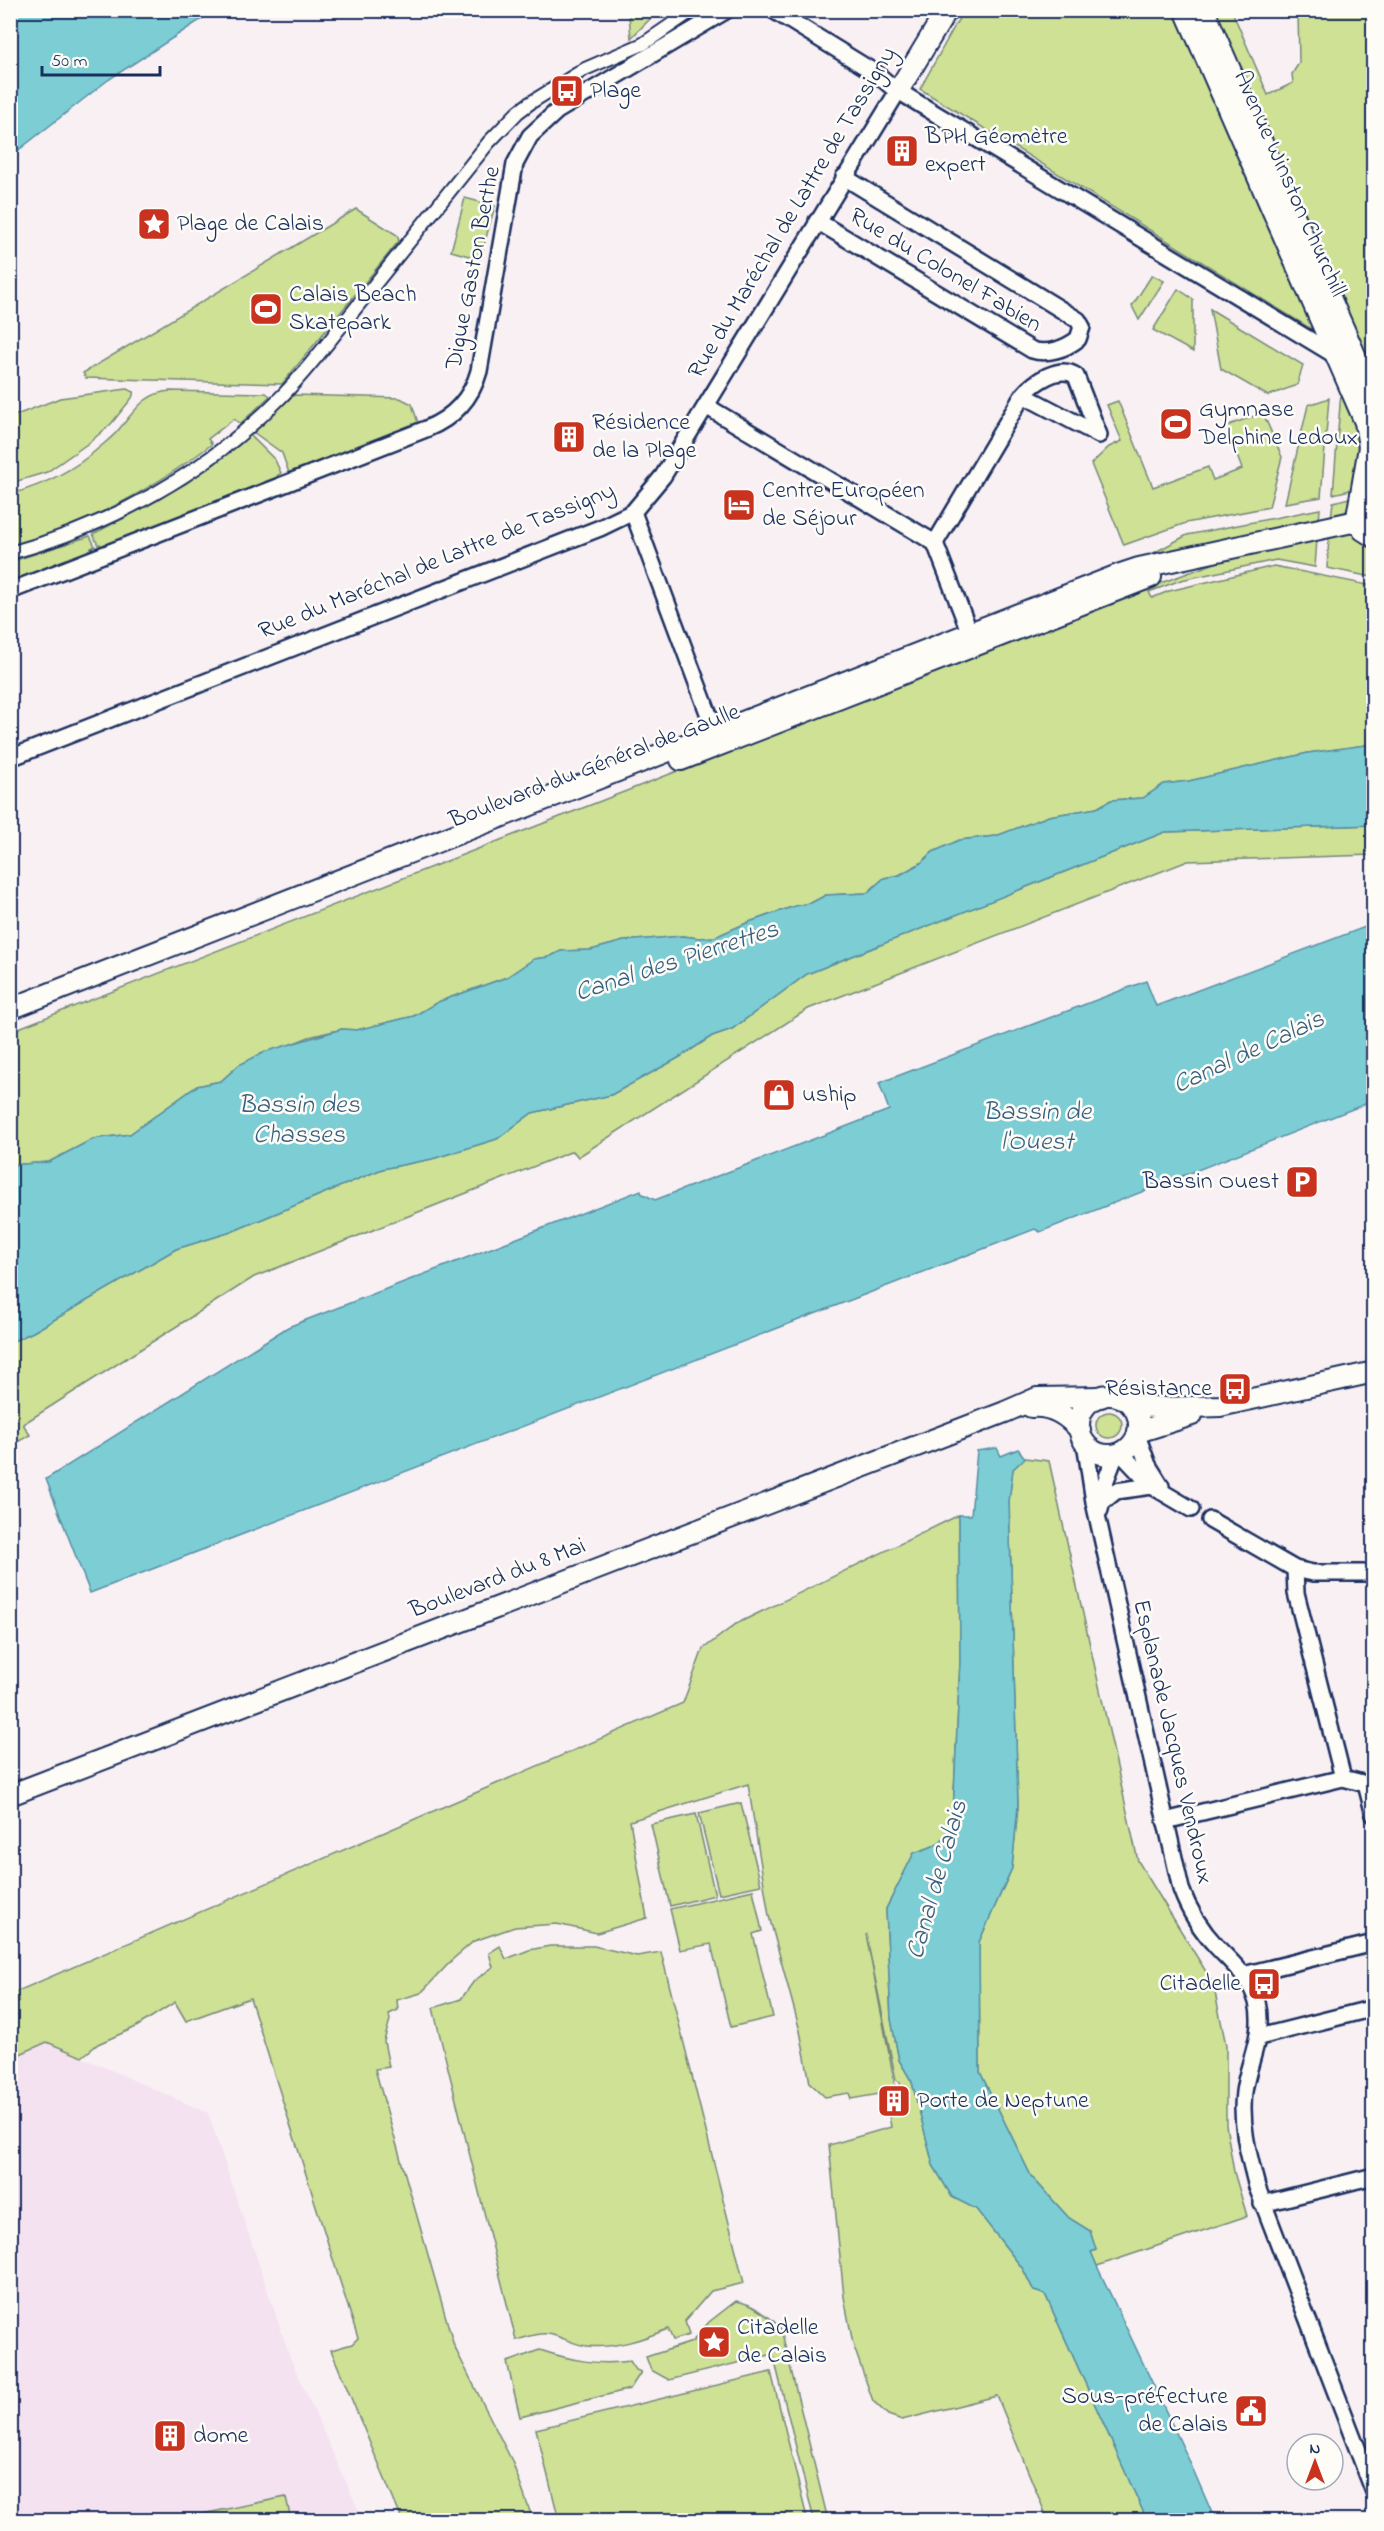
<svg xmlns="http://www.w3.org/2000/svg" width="1384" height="2531" font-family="'Indie Flower',sans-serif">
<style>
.built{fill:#f4e2f0}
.green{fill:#cee195;stroke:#74887a;stroke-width:1.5;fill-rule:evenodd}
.water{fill:#7dced4;stroke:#568ea5;stroke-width:1.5}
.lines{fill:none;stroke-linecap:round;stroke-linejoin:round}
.pedestrian-casing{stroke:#1b2f5e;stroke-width:16}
.minor-casing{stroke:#1b2f5e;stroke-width:20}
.tertiary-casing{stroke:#1b2f5e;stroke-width:24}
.pedestrian{stroke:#fdfcf7;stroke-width:12}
.minor{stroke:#fdfcf7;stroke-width:15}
.tertiary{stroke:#fdfcf7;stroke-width:20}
.labels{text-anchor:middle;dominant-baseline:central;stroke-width:5;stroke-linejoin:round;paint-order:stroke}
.poi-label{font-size:24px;fill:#1b2f5e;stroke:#fdfcf7;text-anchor:start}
.street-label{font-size:24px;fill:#1b2f5e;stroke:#fdfcf7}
.water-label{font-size:26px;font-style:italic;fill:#385f81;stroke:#fdfcf7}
</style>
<rect width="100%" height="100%" fill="#f9f0f4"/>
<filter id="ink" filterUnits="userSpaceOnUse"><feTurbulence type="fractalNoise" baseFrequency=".0167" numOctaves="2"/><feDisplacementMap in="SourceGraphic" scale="12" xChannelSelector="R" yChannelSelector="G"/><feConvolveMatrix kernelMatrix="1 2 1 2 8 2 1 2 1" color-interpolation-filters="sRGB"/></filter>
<g filter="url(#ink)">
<!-- built -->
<polygon class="built" points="47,2042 208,2113 290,2357 363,2520 11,2520 11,2058"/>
<!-- green -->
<g class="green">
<polygon points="634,10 658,11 631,38 629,15"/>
<polygon points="963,11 1232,11 1268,95 1293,83 1292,74 1299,63 1298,11 1373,11 1373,367 920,89"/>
<polygon points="465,198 495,206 480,259 451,251"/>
<polygon points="356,209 397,235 399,241 282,384 86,378 83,373"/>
<polygon points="1152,275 1164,281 1139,320 1132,306"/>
<polygon points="1178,289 1193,299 1193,352 1153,330"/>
<polygon points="1210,309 1303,365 1297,385 1268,396 1221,369"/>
<polygon points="127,389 134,392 132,398 111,424 90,442 47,472 11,483 11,417 60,398"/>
<polygon points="1346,390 1363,430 1355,489 1333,494 1341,392"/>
<path d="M170,391l96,2 4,3 -30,28 -6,-5 -26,20 4,5c-60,46 -128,82 -201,102v-52c33,-9 63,-24 89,-47 7,-6 15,-12 20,-19 15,-17 24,-35 50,-37z"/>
<polygon points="294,395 400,398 412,404 419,426 290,476 282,453 253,432"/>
<polygon points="1329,398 1321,497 1285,503 1308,405"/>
<polygon points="1118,401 1153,487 1208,467 1213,480 1242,469 1226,426 1263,413 1282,457 1269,507 1186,523 1124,545 1091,464 1109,447 1122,441 1107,405"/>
<path d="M250,435l25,25 6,13 -4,3 2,4 -177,69 -2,-5 -2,1 -5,-11c57,-28 108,-59 157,-99z"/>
<path d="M1373,493v32c-10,-9 -6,-19 -3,-31z"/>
<path d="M1353,497c-3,14 -9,17 -22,21l2,-16z"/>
<polygon points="1320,509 1319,521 1148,556 1187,535"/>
<polygon points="1349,532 1358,534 1373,545 1372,577 1327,568 1329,537"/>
<polygon points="90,536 95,546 91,548 93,553 11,585 10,562"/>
<polygon points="1317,539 1315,567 1276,560 1181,580 1149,592 1152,598 1169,591 1274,566 1373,586 1373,744 1308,753 1189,781 1164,784 1143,798 1111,800 1097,808 1049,816 996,836 967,839 933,852 921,863 899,875 884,878 867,893 826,895 811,903 795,906 749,922 715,937 699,938 683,936 624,941 591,950 561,951 549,957 534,959 507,977 438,1002 414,1016 357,1030 342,1029 309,1037 239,1065 221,1081 197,1086 130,1134 93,1139 49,1162 11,1165 11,1031 1147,588 1226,559"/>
<polygon points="1373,825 1373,855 1188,861 808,1009 578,1157 573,1151 254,1277 23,1424 30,1435 14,1444 11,1454 11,1342 33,1332 176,1249 231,1232 382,1169 432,1159 497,1139 532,1113 611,1095 680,1057 712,1036 732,1029 807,974 1165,832"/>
<circle cx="1109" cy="1425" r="13"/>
<polygon points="1025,1458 1049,1461 1138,1861 1213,1983 1226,2045 1226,2125 1234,2172 1247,2216 1097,2266 1091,2252 1096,2250 1090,2231 1069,2218 1031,2176 980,2072 979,1942 1012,1868 1018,1806 1009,1501 1013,1469"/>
<path d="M959,1515l1,147 -7,153c-8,28 -12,29 -39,38l-28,56 5,110 8,41 13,22 21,83 19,32 24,12 47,60 11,22 11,3 102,226h-99l-51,-124 -95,24 -14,-5 -15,-14 -20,-57 -9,-47 -15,-152 62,-18 -6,-34 -34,6 -2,-6 -24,4 -15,-14 -10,-52 -31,-115 -21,-132 -118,37 17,97 -50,15 -40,-9 -42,3 -41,14 -21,18 -32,34 -24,7 1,10 -9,4 1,6 -6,21 5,26 -14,2 79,277 58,115 21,59h-131l-71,-170 21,-6 6,-6 -108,-340 -64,23 -11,-19 -39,25 -38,17 -16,13 -35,-15 -36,16 -1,-61 3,-4 670,-290 20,-54 33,-25zM866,1934l30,146 4,2 4,28 -4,1z"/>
<polygon points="741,1803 761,1885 719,1894 699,1813"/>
<polygon points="696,1814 715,1895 670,1906 651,1824"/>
<polygon points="753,1890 762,1931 753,1934 773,2017 731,2027 711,1944 680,1950 670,1909"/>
<path d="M500,1946l6,13 23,-9 21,-4h44l43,10 24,-4 83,331 -33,8 -26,30 4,14 -16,5 -5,-11c-25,10 -53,20 -81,17 -14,-1 -25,-10 -39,-12 -9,-2 -23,4 -32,6l-83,-332 28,-9 13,-18 19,-14 -4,-14z"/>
<path d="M736,2301c15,2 35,16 45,28l47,191h-14l-41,-166 -104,26 -18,-10 -5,-13 46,-15 17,-20z"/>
<path d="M540,2350c30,10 59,16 90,11l6,9 5,2 -11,17 -110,28 -13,-55c11,-3 20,-8 33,-12z"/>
<polygon points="771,2372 807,2518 798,2520 559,2520 536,2429"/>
<polygon points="286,2497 291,2520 172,2520"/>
</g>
<!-- water -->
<g class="water">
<polygon points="11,10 214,10 214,11 108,80 11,156"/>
<polygon points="1373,744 1373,825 1165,832 807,974 732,1029 712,1036 680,1057 611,1095 532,1113 497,1139 432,1159 382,1169 231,1232 176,1249 33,1332 11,1342 11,1165 49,1162 93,1139 130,1134 197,1086 221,1081 239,1065 264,1052 342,1029 357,1030 414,1016 438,1002 507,977 534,959 549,957 561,951 591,950 624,941 683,936 699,938 715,937 749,922 795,906 811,903 826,895 867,893 884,878 900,875 921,863 933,852 959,840 996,836 1049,816 1097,808 1111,800 1143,798 1164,784 1189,781 1308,753"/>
<polygon points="1373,924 1373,1101 1040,1232 1035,1229 90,1593 46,1479 288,1327 641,1190 641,1193 655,1200 889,1110 879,1083 1146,981 1156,1006"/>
<path d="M997,1448l4,8 17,-7 7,9 -12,11 -4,32 9,305 -6,62 -33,74 1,130 51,104 38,42 21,13 6,19 -5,2 6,14 91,192 27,62h-68l-102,-226 -11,-3 -11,-22 -47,-60 -24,-12 -19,-32 -21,-83 -13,-22 -8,-41 -5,-110 28,-56c27,-9 31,-10 39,-38l7,-153 -1,-147h12l6,-64z"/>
</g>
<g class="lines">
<!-- pedestrian casing -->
<g class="pedestrian-casing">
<path id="pedestrian" d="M10,553c100,-27 196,-80 269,-154 25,-25 46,-53 68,-80 48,-59 95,-118 142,-177l29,-30 12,-9 55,-34 58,-25 50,-34"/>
</g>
<!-- minor casing -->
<g class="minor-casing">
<g id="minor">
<polyline points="773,10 877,74 892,87 921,105 1338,357"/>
<path d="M817,221l215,129c15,5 33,-1 46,-11l4,-12 -4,-7 -234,-143"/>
<polyline points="706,406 935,543 973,641"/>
<polyline points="633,512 719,742"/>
<path d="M935,543l88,-148c11,-13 37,-31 53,-19l23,59 -76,-40"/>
<path d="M10,591l416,-162c27,-11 45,-29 53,-58l36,-207 15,-28 27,-25 170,-101"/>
<polyline points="10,758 600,528 633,512 663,476 898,91"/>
<polyline points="1137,1435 1148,1465 1161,1486"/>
<path d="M1085,1442l9,60 87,387c8,22 20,41 36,58 16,17 34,32 40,55 8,33 -9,59 -13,90 -4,33 5,64 13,95l117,305"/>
<polyline points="1120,1452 1152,1486 1191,1509"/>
<polyline points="1100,1504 1116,1491 1152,1486"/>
<polyline points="1100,1510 1104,1485 1116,1454"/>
<polyline points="1210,1520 1295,1569 1313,1573 1374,1573"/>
<polyline points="1295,1569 1296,1593 1343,1778"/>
<polyline points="1366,1784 1374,1815"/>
<polyline points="1165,1821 1343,1778 1366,1784 1374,1782"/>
<polyline points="1243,1975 1374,1943"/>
<polyline points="1259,2037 1374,2008"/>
<polyline points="1262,2204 1374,2176"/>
</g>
</g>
<!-- tertiary casing -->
<g class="tertiary-casing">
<g id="tertiary">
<polyline points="1185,10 1365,422 1369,447"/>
<polyline points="1204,10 1374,398"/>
<polyline points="898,91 947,10"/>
<polyline points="1374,439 1369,447 1357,517 1363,530 1374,537"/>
<polyline points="681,760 1151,577"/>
<polyline points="10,1009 1118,575 1139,568 1357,521"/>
<circle cx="1109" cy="1425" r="30"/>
<polyline points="1131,1405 1165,1408 1220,1406 1374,1372"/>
<path d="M1031,1407c21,-2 36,9 49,23"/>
<polyline points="1138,1432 1192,1415"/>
<polyline points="10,1795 1005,1412 1037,1398 1101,1397"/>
</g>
</g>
<!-- pedestrian -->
<use href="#pedestrian" class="pedestrian"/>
<!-- minor -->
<use href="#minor" class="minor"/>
<!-- tertiary -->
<use href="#tertiary" class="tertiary"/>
</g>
</g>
<!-- icons -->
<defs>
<g id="bus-square" transform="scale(1.725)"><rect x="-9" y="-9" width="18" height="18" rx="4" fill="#c8321e" stroke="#fdfcf7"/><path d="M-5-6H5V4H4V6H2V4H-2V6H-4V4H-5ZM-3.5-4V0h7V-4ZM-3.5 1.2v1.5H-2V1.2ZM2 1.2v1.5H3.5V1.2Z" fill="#fff"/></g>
<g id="building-square" transform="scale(1.725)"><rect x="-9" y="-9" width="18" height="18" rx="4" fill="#c8321e" stroke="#fdfcf7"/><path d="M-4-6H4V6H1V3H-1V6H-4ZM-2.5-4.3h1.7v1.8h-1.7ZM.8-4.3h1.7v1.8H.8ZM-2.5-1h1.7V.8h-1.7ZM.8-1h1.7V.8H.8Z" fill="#fff"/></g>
<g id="sight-square" transform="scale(1.725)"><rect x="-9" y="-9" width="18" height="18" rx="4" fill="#c8321e" stroke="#fdfcf7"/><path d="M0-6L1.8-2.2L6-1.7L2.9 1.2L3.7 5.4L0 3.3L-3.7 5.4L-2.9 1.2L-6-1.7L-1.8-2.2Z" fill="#fff"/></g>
<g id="stadium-square" transform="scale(1.725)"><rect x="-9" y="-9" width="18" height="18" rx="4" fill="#c8321e" stroke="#fdfcf7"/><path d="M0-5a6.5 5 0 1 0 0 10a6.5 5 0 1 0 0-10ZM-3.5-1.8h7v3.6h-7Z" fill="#fff"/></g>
<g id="hotel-square" transform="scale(1.725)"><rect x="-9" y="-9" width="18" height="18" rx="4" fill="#c8321e" stroke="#fdfcf7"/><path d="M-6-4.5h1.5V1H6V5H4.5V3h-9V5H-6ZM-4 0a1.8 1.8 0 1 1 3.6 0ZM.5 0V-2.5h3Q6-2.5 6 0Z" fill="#fff"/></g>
<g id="shop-square" transform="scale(1.725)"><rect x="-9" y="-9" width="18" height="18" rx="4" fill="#c8321e" stroke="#fdfcf7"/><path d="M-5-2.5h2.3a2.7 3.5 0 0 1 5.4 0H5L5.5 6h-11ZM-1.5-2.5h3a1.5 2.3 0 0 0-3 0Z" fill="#fff"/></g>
<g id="parking-square" transform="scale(1.725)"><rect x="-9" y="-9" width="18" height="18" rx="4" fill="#c8321e" stroke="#fdfcf7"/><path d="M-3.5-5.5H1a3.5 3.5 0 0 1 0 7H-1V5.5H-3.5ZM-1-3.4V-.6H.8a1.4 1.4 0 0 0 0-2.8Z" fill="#fff"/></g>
<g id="civic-square" transform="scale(1.725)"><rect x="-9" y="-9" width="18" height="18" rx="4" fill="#c8321e" stroke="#fdfcf7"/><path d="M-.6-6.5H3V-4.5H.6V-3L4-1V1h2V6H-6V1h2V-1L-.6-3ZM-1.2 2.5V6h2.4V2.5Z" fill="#fff"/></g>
</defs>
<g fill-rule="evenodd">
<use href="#bus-square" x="567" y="91"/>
<use href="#building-square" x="902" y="151"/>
<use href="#sight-square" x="154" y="224"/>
<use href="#stadium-square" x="266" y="309"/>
<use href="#stadium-square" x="1176" y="424"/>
<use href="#building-square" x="569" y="437"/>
<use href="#hotel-square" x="739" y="505"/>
<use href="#shop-square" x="779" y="1095"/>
<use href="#parking-square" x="1302" y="1182"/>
<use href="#bus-square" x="1235" y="1389"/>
<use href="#bus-square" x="1264" y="1984"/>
<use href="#building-square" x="894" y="2101"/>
<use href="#sight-square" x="714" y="2342"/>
<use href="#civic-square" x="1251" y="2411"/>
<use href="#building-square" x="170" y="2436"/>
</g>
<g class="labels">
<!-- poi labels -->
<g class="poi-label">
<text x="590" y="91">Plage</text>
<text x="925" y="137">BPH Géomètre<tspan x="925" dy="28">expert</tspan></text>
<text x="177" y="224">Plage de Calais</text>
<text x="289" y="295">Calais Beach<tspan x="289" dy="28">Skatepark</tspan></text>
<text x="1199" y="410">Gymnase<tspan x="1199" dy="28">Delphine Ledoux</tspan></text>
<text x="592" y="423">Résidence<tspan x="592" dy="28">de la Plage</tspan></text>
<text x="762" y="491">Centre Européen<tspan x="762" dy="28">de Séjour</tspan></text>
<text x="802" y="1095">uship</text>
<text x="1279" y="1182" text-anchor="end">Bassin Ouest</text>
<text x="1212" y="1389" text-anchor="end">Résistance</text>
<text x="1241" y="1984" text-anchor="end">Citadelle</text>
<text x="917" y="2101">Porte de Neptune</text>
<text x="737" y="2328">Citadelle<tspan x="737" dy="28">de Calais</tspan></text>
<text x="1228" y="2397" text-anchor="end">Sous-préfecture<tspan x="1228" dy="28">de Calais</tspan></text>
<text x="193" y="2436">dome</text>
</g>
<!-- street labels -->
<g class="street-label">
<text transform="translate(1289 184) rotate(66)">Avenue Winston Churchill</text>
<text transform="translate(793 213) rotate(-59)">Rue du Maréchal de Lattre de Tassigny</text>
<text transform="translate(474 268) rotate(-79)">Digue Gaston Berthe</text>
<text transform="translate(945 271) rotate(31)">Rue du Colonel Fabien</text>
<text transform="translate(437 562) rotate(-22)">Rue du Maréchal de Lattre de Tassigny</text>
<text transform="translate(595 767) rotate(-21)">Boulevard du Général de Gaulle</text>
<text transform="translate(498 1579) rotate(-21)">Boulevard du 8 Mai</text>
<text transform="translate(1172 1742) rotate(77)">Esplanade Jacques Vendroux</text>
</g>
<!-- water labels -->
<g class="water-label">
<text transform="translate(677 962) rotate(-18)">Canal des Pierrettes</text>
<text transform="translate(1249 1053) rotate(-25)">Canal de Calais</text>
<text x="299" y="1106">Bassin des<tspan x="299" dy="30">Chasses</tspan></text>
<text x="1037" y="1113">Bassin de<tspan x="1037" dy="30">l'Ouest</tspan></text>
<text transform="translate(938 1880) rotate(-74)">Canal de Calais</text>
</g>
</g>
<!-- margin -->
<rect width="1384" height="2531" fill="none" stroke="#fdfcf7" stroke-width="36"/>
<rect x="18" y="18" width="1348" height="2495" fill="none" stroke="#1b2f5e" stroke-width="2" filter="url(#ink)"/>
<!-- north arrow -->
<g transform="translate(1315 2462)"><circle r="28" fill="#fdfcf7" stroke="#a3aaba" stroke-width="1.5"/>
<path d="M0-4.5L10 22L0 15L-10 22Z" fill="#c8321e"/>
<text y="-9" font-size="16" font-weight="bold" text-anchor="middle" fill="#1b2f5e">N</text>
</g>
<!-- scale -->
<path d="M42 66v9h118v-9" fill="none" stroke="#1b2f5e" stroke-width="3"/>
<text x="51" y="66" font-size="18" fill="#1b2f5e" stroke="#fdfcf7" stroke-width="4.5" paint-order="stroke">50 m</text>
</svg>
